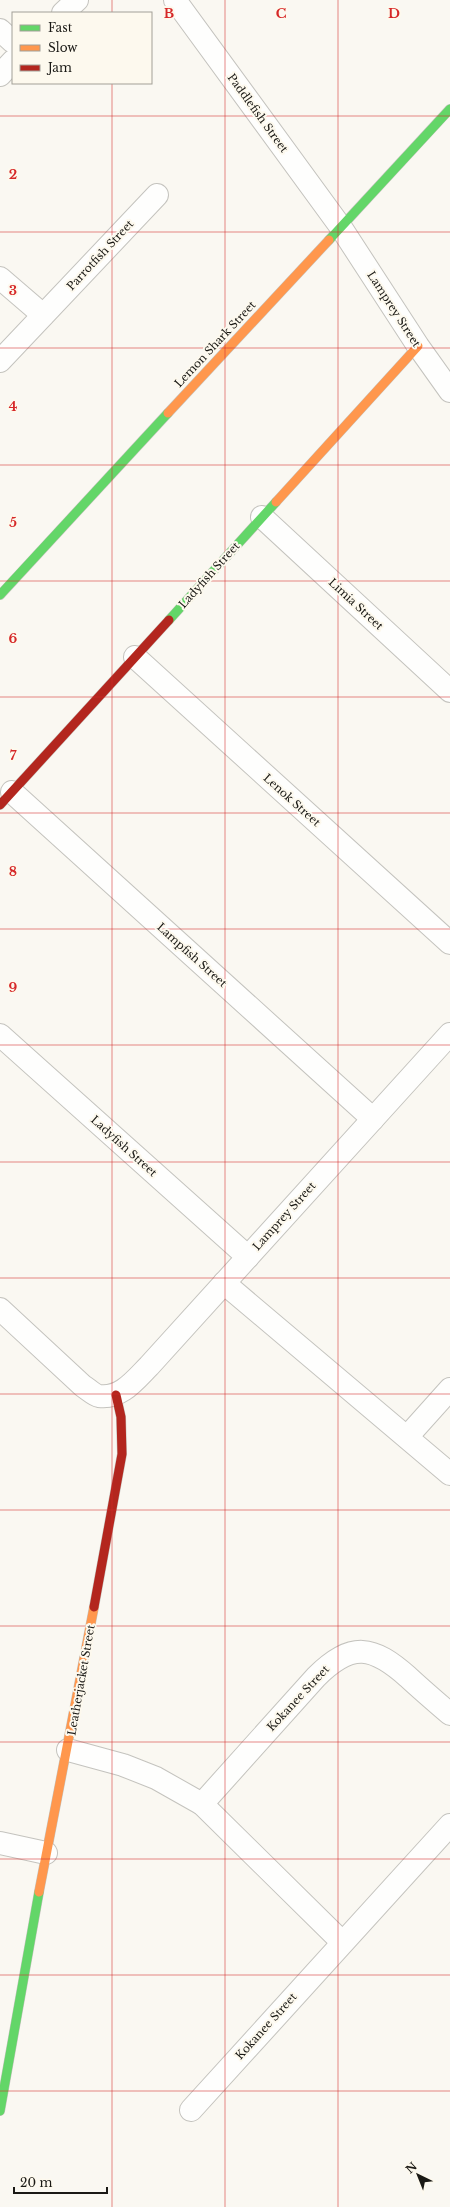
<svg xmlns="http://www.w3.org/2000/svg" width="450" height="2207" font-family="'Libre Baskerville',serif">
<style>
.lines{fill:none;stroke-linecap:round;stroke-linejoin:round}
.street-casing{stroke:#c4c3be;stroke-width:24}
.fast-casing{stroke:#c4c3be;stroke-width:10}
.slow-casing{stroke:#c4c3be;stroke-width:10}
.jam-casing{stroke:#c4c3be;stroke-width:10}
.street{stroke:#fefefd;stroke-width:22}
.fast{stroke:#63d668;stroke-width:9}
.slow{stroke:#ff974d;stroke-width:9}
.jam{stroke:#b3261e;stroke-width:9}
.grid{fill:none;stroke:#d62828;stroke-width:1;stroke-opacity:0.55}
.labels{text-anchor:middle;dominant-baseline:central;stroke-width:4;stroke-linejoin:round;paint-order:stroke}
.street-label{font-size:11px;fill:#1a1915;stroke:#fdf9ee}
.grid-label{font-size:13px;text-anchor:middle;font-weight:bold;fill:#d62828;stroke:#fdf9ee;stroke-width:4;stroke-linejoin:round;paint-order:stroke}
</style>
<rect width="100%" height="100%" fill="#faf8f2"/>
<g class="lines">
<!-- street casing -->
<g class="street-casing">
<g id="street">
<polyline points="175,0 340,226 418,346 450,391"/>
<polyline points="63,13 77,0"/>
<polyline points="0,30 13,42"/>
<polyline points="0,75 13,61"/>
<polyline points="0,278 43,315"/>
<polyline points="0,361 157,195"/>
<polyline points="262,517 450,691"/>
<polyline points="135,657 450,943"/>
<polyline points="12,792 373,1119"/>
<polyline points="0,1035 248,1257"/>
<polyline points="224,1283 450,1474"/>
<path d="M0,1309l83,77c5,3 11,9 16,10 22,3 36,-16 50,-30l301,-332"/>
<polyline points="407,1437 450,1389"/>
<polyline points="68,1750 123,1765 156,1778 202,1804 342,1942"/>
<path d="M202,1804l114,-127c36,-36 57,-31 92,0 14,13 28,25 42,37"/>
<polyline points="0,1843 46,1853"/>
<polyline points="191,2110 450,1825"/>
</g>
</g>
<!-- fast casing -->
<g class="fast-casing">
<g id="fast">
<polyline points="329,240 450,109"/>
<polyline points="0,595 168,413"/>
<polyline points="169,620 276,502"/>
<polyline points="0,2111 39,1892"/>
</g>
</g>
<!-- slow casing -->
<g class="slow-casing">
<g id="slow">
<polyline points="168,413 329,240"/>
<polyline points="276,502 418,346"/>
<polyline points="39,1892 94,1607"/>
</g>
</g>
<!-- jam casing -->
<g class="jam-casing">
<g id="jam">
<polyline points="0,805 169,620"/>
<polyline points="94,1607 122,1454 121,1417 116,1395"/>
</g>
</g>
<!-- street -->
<use href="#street" class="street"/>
<!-- fast -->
<use href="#fast" class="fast"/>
<!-- slow -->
<use href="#slow" class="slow"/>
<!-- jam -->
<use href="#jam" class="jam"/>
</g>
<!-- grid -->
<path class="grid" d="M112,0v13M225,0v2207M338,0v2207M112,83v2124M0,116h450M0,232h450M0,348h450M0,465h450M0,581h450M0,697h450M0,813h450M0,929h450M0,1045h450M0,1162h450M0,1278h450M0,1394h450M0,1510h450M0,1626h450M0,1742h450M0,1859h450M0,1975h450M0,2091h450"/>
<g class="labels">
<!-- street labels -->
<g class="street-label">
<text transform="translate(258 113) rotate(54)">Paddlefish Street</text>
<text transform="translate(100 255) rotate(-47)">Parrotfish Street</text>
<text transform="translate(394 309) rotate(57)">Lamprey Street</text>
<text transform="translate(215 344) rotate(-47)">Lemon Shark Street</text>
<text transform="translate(209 575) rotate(-48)">Ladyfish Street</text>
<text transform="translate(356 604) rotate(43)">Limia Street</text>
<text transform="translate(292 800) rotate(42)">Lenok Street</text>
<text transform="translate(192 955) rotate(42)">Lampfish Street</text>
<text transform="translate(124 1146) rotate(42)">Ladyfish Street</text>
<text transform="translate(284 1216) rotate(-48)">Lamprey Street</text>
<text transform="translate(81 1680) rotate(-80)">Leatherjacket Street</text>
<text transform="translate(298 1698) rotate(-47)">Kokanee Street</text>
<text transform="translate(266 2026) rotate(-48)">Kokanee Street</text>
</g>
</g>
<g class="grid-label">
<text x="169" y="18">B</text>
<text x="281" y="18">C</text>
<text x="394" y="18">D</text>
<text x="13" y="179">2</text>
<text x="13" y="295">3</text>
<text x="13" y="411">4</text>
<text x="13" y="527">5</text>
<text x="13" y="643">6</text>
<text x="13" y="760">7</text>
<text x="13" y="876">8</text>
<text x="13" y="992">9</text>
</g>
<!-- legend -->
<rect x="12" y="12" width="140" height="72" fill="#fdf9ee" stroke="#a29f97"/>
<rect x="20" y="25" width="20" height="6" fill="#63d668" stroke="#a29f97"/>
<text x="48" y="32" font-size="12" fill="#1a1915">Fast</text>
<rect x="20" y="45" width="20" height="6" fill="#ff974d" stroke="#a29f97"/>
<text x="48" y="52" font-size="12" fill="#1a1915">Slow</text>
<rect x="20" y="65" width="20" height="6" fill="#b3261e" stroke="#a29f97"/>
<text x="48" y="72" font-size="12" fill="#1a1915">Jam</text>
<!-- north arrow -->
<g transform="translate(418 2175) rotate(317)" stroke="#fdf9ee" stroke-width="3" paint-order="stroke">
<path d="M0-3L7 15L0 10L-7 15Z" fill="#1a1915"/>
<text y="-6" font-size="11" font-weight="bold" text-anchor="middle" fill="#1a1915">N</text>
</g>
<!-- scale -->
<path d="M14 2187v6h93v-6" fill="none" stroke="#1a1915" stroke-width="2"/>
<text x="20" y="2187" font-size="12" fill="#1a1915" stroke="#fdf9ee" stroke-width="3" paint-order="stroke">20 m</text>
</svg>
